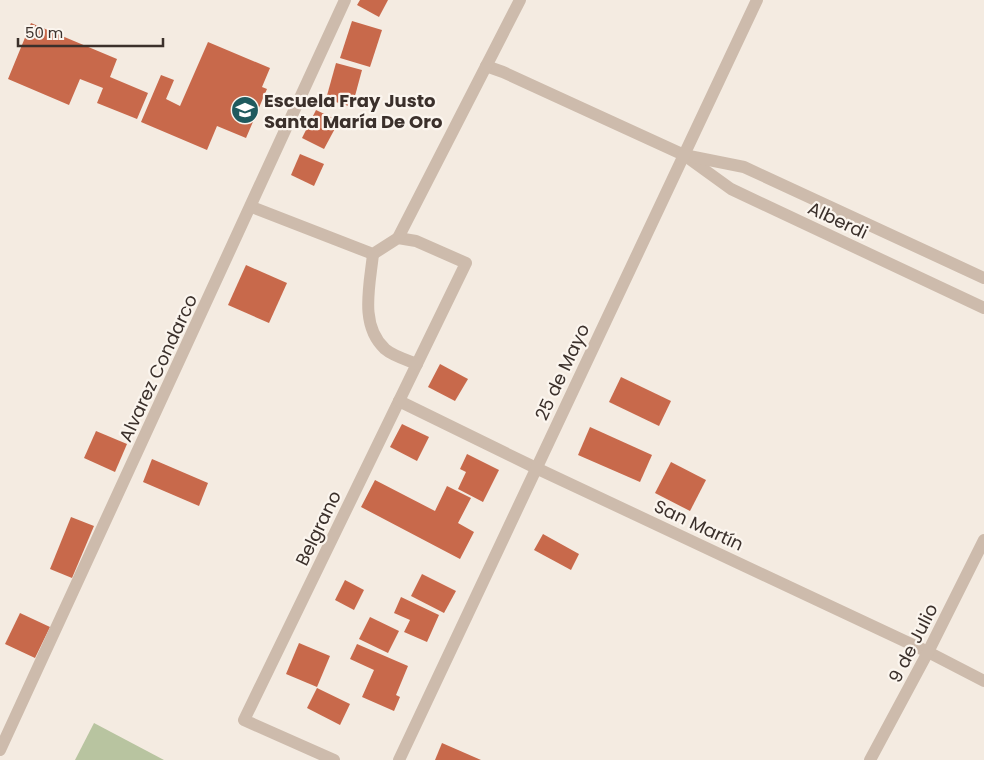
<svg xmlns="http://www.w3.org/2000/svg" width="984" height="760" font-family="Poppins,sans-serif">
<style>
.green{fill:#b8c4a0}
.building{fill:#c8694b}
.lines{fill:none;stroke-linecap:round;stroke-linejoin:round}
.street{stroke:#cdbbac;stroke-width:12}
.labels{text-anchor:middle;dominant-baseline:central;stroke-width:4.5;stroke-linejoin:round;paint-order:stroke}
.poi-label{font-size:18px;font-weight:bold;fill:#3b302b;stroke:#fbf5ee;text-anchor:start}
.street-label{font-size:18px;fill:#3b302b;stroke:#fbf5ee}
</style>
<rect width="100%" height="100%" fill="#f4ebe1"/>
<!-- green -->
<polygon class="green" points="94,723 164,760 75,760"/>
<!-- building -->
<g class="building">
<polygon points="360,0 388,0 379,17 357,5"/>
<polygon points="352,21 382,30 370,67 340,58"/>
<polygon points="31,23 117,59 110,77 148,93 137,119 97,103 103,88 80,79 69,105 8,79"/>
<polygon points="208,42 270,68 262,87 267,89 246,138 217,126 207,150 141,122 161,75 174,80 166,99 180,106"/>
<polygon points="336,63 362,70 352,107 326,99"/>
<polygon points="316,110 339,121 324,149 302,138"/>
<polygon points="300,154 324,164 314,186 291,175"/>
<polygon points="246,265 287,283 269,323 228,305"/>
<polygon points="440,364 468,379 455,401 428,387"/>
<polygon points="621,377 671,401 659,426 609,402"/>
<polygon points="402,424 429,437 417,461 390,447"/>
<polygon points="590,427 652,455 640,482 578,455"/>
<polygon points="96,431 127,444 115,472 84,458"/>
<polygon points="467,454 499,470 483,502 458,489 466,472 460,469"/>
<polygon points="152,459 208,483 199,506 143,482"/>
<polygon points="671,462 706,480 690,511 655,493"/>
<polygon points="375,480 435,511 447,486 471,498 458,523 474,532 460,559 361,507"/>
<polygon points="71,517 94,526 72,578 50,569"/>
<polygon points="543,534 579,554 571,570 534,550"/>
<polygon points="422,574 456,591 444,613 411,596"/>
<polygon points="345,580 364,590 354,610 335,600"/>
<polygon points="401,597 439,615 427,642 404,632 410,620 394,613"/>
<polygon points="20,613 50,627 35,658 5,644"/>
<polygon points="370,617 399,631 388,653 359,639"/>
<polygon points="299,643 330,656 317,687 286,674"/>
<polygon points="357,644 408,666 396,695 400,697 394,711 362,697 374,670 350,659"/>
<polygon points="317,688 350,704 340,725 307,708"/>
<polygon points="442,743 481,760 435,760"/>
</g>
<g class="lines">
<!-- street -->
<g class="street">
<polyline points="486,66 503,72 684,155 731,189 984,308"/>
<polyline points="689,156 744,167 984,278"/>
<polyline points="252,207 373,254 398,238 416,241 466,263 244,720 334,760"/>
<polyline points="398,238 520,0"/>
<path d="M373,254c-3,31 -14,71 12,95 8,7 22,11 32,15"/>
<polyline points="399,401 536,468 928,652 984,681"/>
<polyline points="0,750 345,0"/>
<polyline points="399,760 757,0"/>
<polyline points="870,760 928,652 984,540"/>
</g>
</g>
<!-- icons -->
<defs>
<g id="school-disc" transform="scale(1.4375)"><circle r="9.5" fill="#1f5a5e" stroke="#fbf5ee"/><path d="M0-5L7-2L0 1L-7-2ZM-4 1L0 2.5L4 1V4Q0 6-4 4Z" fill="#fff"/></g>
</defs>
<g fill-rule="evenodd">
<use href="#school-disc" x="245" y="110"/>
</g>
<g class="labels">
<!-- poi labels -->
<g class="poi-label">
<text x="264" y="100">Escuela Fray Justo<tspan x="264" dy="21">Santa María De Oro</tspan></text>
</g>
<!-- street labels -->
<g class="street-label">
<text transform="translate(838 220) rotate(25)">Alberdi</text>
<text transform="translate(158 368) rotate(-65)">Alvarez Condarco</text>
<text transform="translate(562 372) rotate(-65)">25 de Mayo</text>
<text transform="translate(699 525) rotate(25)">San Martín</text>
<text transform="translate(318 528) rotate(-64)">Belgrano</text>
<text transform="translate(913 643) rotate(-63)">9 de Julio</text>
</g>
</g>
<!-- scale -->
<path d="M18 38v8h145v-8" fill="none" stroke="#3b302b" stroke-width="2.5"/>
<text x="25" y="38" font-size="15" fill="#3b302b" stroke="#fbf5ee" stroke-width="4" paint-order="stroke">50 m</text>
</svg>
